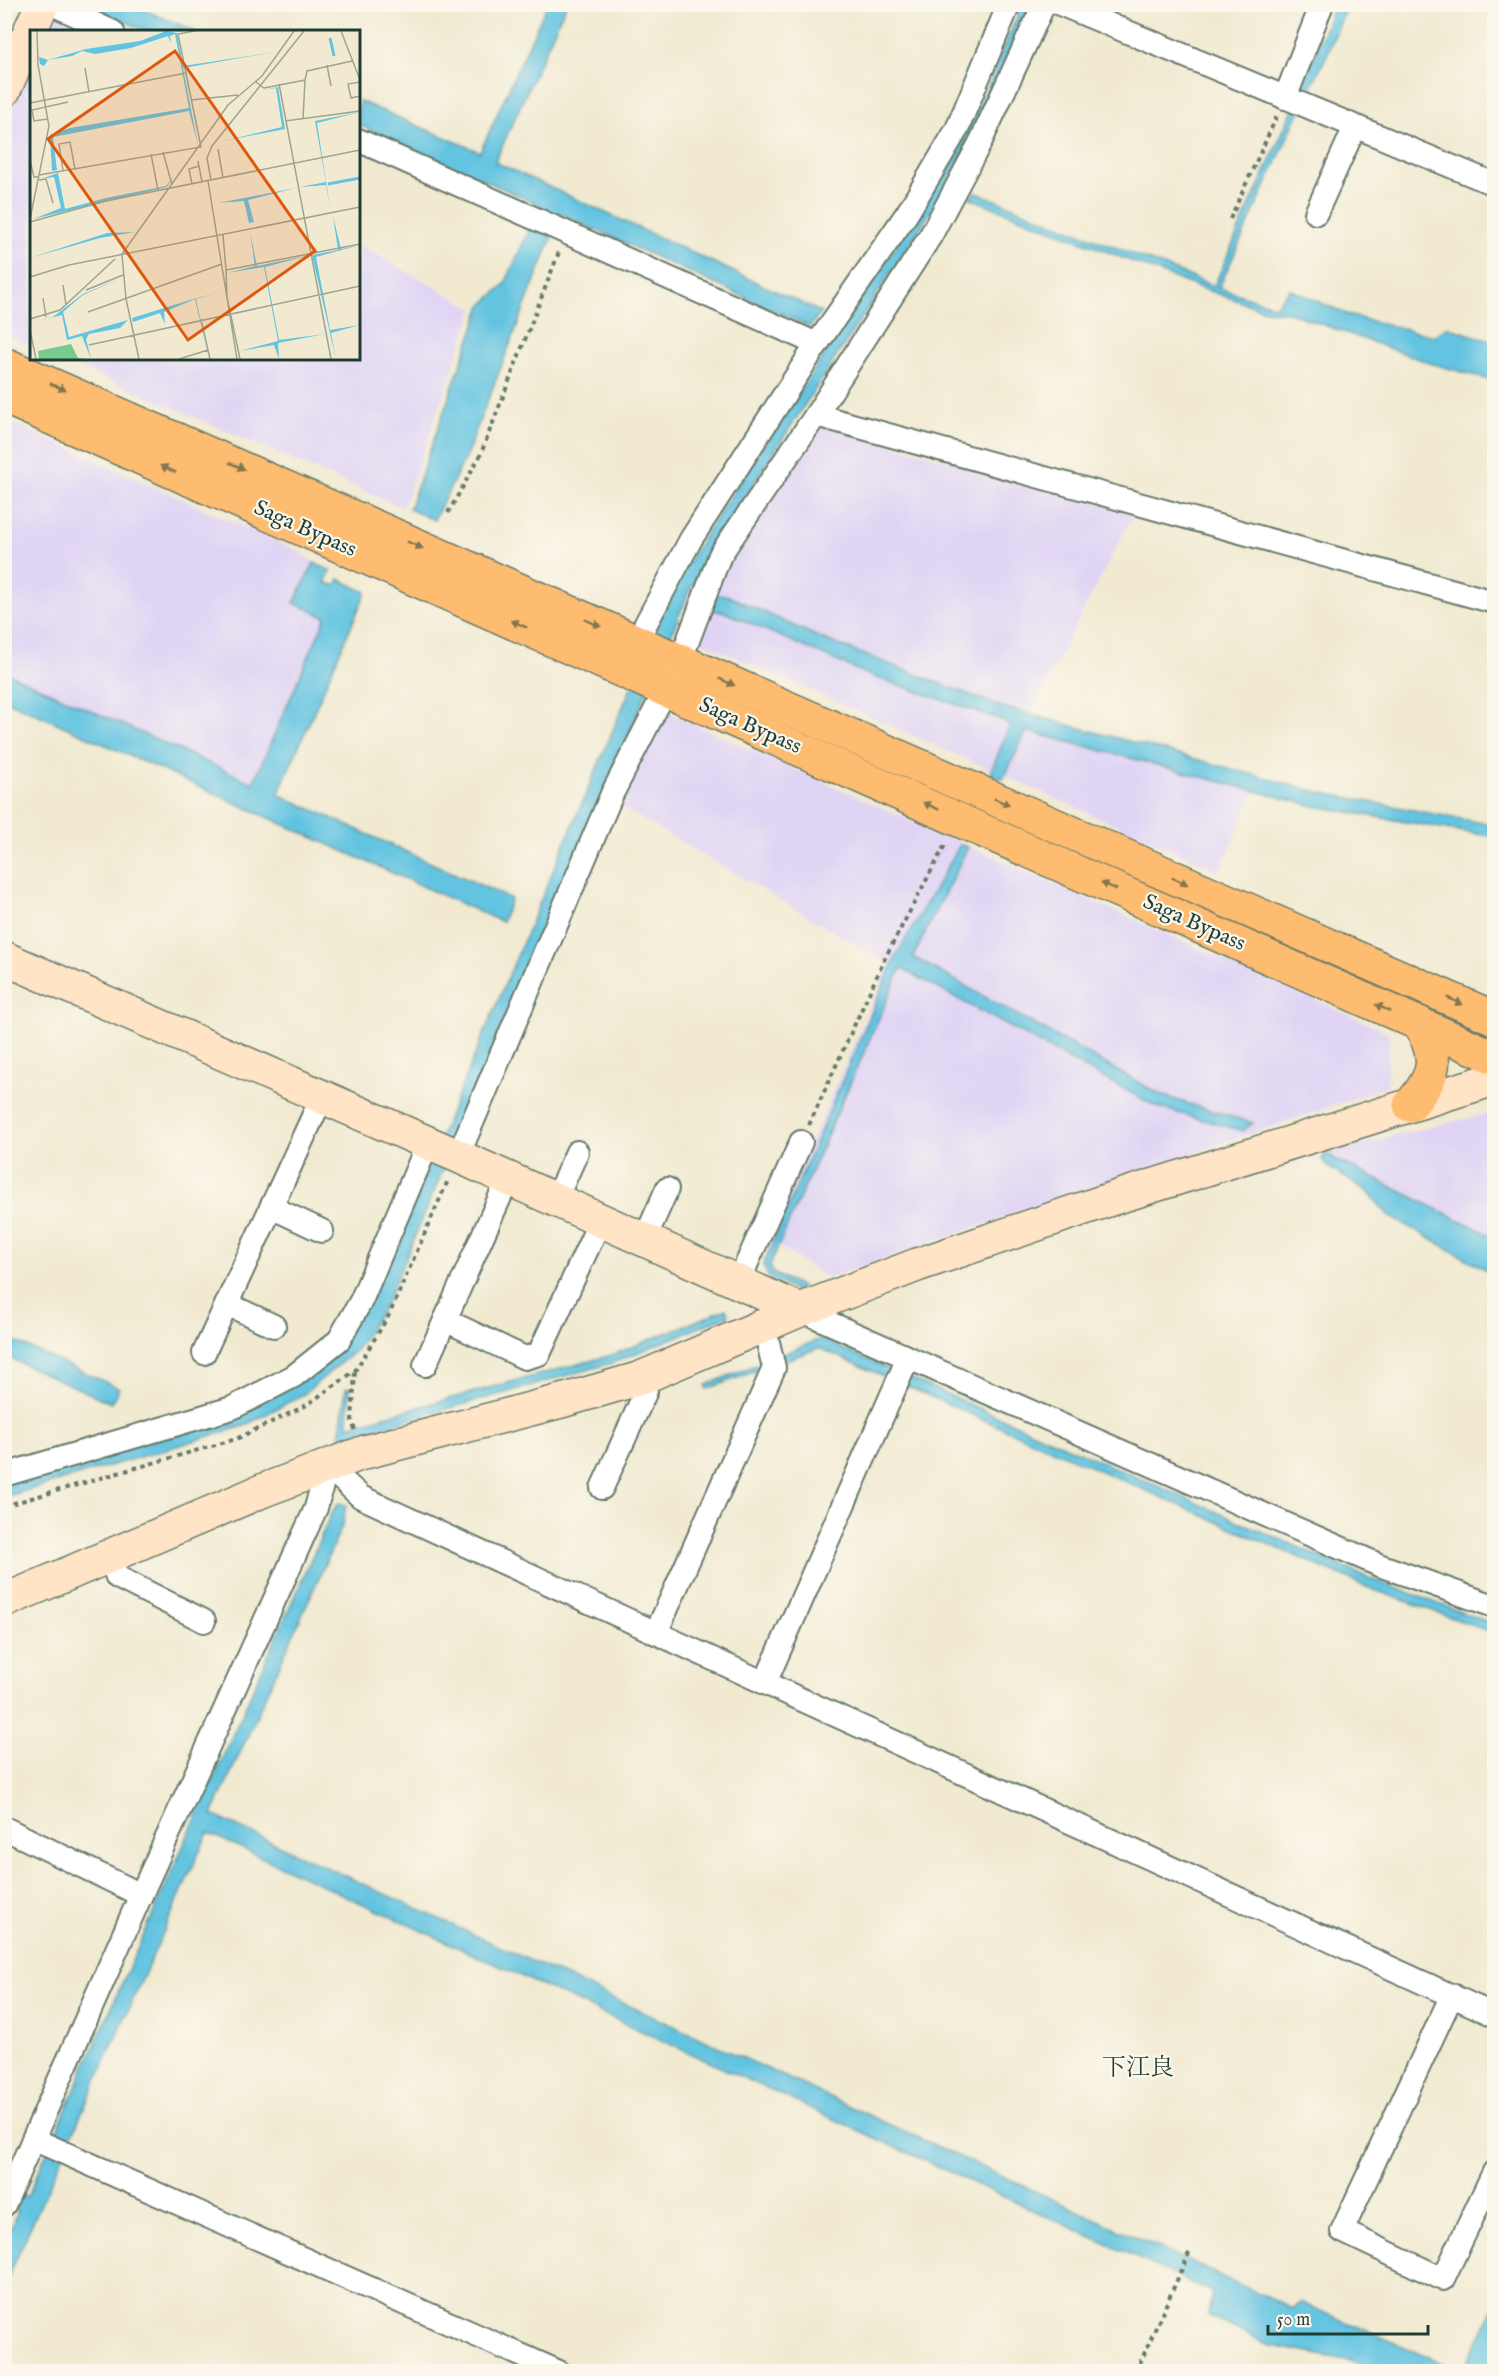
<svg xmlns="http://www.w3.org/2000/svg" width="1499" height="2376" font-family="'IM FELL English','Noto Serif JP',serif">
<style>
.built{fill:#e0d4f4}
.water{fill:#63c4e1;stroke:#41808a;stroke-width:1.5}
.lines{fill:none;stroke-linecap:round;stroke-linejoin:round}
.street-casing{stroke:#687a6b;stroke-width:26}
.secondary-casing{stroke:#687a6b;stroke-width:36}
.highway-casing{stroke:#687a6b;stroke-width:36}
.path{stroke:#687a6b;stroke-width:4;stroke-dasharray:4.5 4.5;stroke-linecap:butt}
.street{stroke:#fff;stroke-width:22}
.secondary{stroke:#ffe4c6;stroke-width:33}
.highway{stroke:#febc70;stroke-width:33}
.oneway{fill:#83764f}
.labels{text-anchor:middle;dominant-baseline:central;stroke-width:4.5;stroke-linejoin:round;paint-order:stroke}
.street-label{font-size:22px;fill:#1f3d34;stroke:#fbf7ec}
.neighbourhood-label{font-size:24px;fill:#1f3d34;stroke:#fbf7ec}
.inset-river{fill:none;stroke:#63c4e1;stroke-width:3}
.inset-road{fill:none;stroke:#9da592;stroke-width:1.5}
.view{fill:#de580e;fill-opacity:0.15;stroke:#de580e;stroke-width:3}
.inset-edge{fill:none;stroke:#1f3d34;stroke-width:3}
</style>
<rect width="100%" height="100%" fill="#fbf7ec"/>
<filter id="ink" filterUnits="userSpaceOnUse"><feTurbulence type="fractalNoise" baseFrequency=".0167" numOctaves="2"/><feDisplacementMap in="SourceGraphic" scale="12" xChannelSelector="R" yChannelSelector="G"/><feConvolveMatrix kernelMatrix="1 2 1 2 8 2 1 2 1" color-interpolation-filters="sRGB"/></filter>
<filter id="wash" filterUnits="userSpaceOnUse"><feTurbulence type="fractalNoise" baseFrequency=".008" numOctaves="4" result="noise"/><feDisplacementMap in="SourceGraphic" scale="24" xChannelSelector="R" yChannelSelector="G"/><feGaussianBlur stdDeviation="1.35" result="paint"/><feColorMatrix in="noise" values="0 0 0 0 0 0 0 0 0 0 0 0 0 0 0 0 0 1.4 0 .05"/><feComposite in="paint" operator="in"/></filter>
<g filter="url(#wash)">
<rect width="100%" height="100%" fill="#f1ead1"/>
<!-- built -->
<g class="built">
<polygon points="55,15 95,32 47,32"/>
<polygon points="31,66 31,346 5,334 5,125"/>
<polygon points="359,245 474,309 403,508 61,359 358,358"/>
<polygon points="5,420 302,553 314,563 294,602 326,617 253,783 5,672"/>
<polygon points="821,425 1135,511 1027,720 1258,784 1220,871 697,640 725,563"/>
<polygon points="664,711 1389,1033 1387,1087 827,1278 768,1239 889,964 614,803"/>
<polygon points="1494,1112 1494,1242 1320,1154"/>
</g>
<!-- water -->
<g class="water">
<polygon points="86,5 132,5 195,31 147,31"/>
<polygon points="547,5 566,5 495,162 821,312 810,327 561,214 466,456 434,520 409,509 482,305 505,284 540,205 359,125 359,101 480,152"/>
<polygon points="1022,5 1034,5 995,97 930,213 716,541 690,590 387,1302 355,1351 304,1394 244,1426 5,1497 5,1483 299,1381 373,1295 675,584 704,536 920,210 955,154 985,93"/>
<polygon points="1334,5 1347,5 1327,55 1307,95 1219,288 1275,306 1290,289 1351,316 1434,336 1447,327 1494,342 1494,381 1433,364 1288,312 1264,310 1187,283 970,198 975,192 1214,286 1301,91"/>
<polygon points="314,563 331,571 325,582 335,586 339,579 366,592 278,794 511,899 502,922 5,700 5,672 253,783 326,617 294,603"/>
<polygon points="717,595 726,595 823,639 1002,707 1318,792 1494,825 1494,837 1313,806 1027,731 1003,779 990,774 1009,727 1002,720 871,676 722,611 710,611"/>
<polygon points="960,845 968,847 913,957 1163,1096 1253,1123 1243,1131 1157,1107 901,968 770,1265 773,1273 802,1287 797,1292 768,1277 763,1265 896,956"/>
<polygon points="1327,1153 1335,1159 1494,1237 1494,1274 1389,1216 1367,1191 1328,1167 1322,1159"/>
<polygon points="726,1309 729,1315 612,1363 339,1439 346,1388 350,1388 348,1426 612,1355"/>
<polygon points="5,1337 119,1388 111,1403 5,1356"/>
<polygon points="820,1339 1371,1579 1494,1624 1494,1633 1369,1588 819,1348 707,1389 706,1385"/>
<polygon points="339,1503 346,1505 343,1524 212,1815 1293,2309 1300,2302 1454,2368 1466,2365 1494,2308 1494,2358 1483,2371 1383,2371 1352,2361 1267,2345 1208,2315 1212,2292 208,1833 5,2284 5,2241 18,2211 5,2203 5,2186 27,2197 332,1512"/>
</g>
</g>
<g filter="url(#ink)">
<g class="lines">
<!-- street casing -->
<g class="street-casing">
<g id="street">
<polyline points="52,4 113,32"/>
<polyline points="1060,4 1494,184"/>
<polyline points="1285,98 1322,4"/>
<polyline points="358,140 817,344 908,212 957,129 1009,4"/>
<polyline points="1316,213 1355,127"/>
<polyline points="816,415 1494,602"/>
<polyline points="636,642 691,539 817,344"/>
<polyline points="458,1156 612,794 680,662 720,555 816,415 931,235 980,143 1044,4"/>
<polyline points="555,1201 577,1152"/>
<polyline points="271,1207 322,1231"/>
<polyline points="644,1241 667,1189"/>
<polyline points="738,1283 801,1142"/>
<polyline points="227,1304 274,1326"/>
<polyline points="800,1310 1379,1565 1494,1606"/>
<polyline points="445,1320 525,1358 539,1354 600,1221"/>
<polyline points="204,1353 322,1097"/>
<polyline points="425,1365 508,1179"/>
<polyline points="4,1475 232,1408 294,1376 339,1340 361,1301 428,1143"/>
<polyline points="602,1488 646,1391 641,1378"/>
<polyline points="110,1557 117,1577 204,1621"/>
<polyline points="656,1633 774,1368 764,1325"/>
<polyline points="765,1683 908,1358"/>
<polyline points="4,1828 141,1895"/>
<polyline points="1452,1995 1342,2231 1443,2279 1494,2172"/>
<polyline points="33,2139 559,2372"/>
<polyline points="4,2205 141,1895 316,1508 327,1466 361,1497 765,1683 1494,2015"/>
</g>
</g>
<!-- secondary casing -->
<g class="secondary-casing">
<g id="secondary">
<polyline points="4,90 42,4"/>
<polyline points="4,958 458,1156 800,1310"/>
<polyline points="4,1601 264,1490 365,1452 565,1400 641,1378 800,1310 917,1265 1117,1197 1494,1079"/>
</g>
</g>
<!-- highway casing -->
<g class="highway-casing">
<g id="highway">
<polyline points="4,364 1494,1018"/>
<polyline points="4,397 1494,1057"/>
<path d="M1410,1105c26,-30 30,-46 9,-82"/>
</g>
</g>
<!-- path -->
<g class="path">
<polyline points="1230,219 1277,116"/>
<polyline points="448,513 480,456 559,252"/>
<polyline points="809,1125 885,958 946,843"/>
<polyline points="355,1430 352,1421 355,1371"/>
<polyline points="4,1506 236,1439 305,1406 355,1371 389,1315 449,1178"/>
<polyline points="1136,2372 1190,2251"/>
</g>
<!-- street -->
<use href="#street" class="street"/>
<!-- secondary -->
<use href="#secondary" class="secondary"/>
<!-- highway -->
<use href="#highway" class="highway"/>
</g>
<!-- one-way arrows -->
<defs><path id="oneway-solid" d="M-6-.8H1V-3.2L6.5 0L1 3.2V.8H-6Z" transform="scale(1.5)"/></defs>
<g class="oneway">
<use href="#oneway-solid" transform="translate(58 387) rotate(24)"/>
<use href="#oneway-solid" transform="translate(237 466) rotate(24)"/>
<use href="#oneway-solid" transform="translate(168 469) rotate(-156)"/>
<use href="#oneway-solid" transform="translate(415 545) rotate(24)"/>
<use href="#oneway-solid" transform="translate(593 623) rotate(24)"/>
<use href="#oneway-solid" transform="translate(519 624) rotate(-156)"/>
<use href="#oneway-solid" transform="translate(727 682) rotate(24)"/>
<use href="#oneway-solid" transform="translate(1002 802) rotate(24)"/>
<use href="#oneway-solid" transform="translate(931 806) rotate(-156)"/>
<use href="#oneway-solid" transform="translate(1180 881) rotate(24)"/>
<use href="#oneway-solid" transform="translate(1109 886) rotate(-156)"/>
<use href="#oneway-solid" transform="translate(1455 1001) rotate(24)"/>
<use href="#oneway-solid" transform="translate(1383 1008) rotate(-156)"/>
</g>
</g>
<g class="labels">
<!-- street labels -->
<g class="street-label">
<text transform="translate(305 529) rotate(24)">Saga Bypass</text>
<text transform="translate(750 726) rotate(24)">Saga Bypass</text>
<text transform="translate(1194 923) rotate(24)">Saga Bypass</text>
</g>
<!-- neighbourhood labels -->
<g class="neighbourhood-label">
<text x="1138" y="2068">下江良</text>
</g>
</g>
<!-- overview -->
<g transform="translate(30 30)">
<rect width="330" height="330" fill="#f1ead1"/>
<path d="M41,314l7,14 7,1h-46l-1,-8z" fill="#77cb8e"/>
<path d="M136,1l11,2 6,33 92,-14 -92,16 15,77 -9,-34 -136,26 4,33 -5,1 -2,-36 20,-7 119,-20 -14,-74 -5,2 1,7 -3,-7 -37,12 -36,6 -13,-3 -10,5 -24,4 -4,6 -4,-2 -1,-7 9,3 38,-11 54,-8zM248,57l7,42 -62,12 59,-14 -6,-39 -14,2zM330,82l-43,11 13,84 -4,-22 -26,2 26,-5 -11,-61zM28,143l7,36 41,-11 60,-12 8,-10 -7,11 -134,32 28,-11 -7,-31 -13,2zM266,158l-48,12 6,22 -5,1 -5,-22 -26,2zM303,186l8,33 19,-4 -44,12 14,73 30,-5 -29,8 5,26 -24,-104 26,-5zM105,202l-35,6 -70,20 77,-25zM220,202l7,34 53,-11 -45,12 14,73 46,-6 -47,9 1,16 -5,-14 -34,6 38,-10 -14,-74 -37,6 28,-7zM91,248l-38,17 -20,17 6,25 59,-17 -8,8 -31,6 -3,5 5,20 -9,-23 -15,4 -5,-25 -31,8 22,-6 30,-23zM191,262l-25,7 13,60 -14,-60 -31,13 1,12 -5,-11 -27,9 -1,-4 58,-18z" fill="#63c4e1"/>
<path class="inset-river" d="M300,8l4,18M298,154l32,-6"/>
<path class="inset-road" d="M311,1l19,49M297,35l4,21M55,38l4,24M226,52l8,6 41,-8 2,-9 45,-10M330,52l-12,2 3,14 9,-2M249,54l52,275M161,70l47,-5M0,73l156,-30M18,89l-14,2 -2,-11 36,-8M273,89l2,-39M255,91l75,-10M188,119l5,29M133,122l9,33M121,124l7,36M0,130l4,17h5M168,131l4,21M33,141l-4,-27 11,-2 5,27M9,145l162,-28 -23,-113 17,-3M9,150l7,-1 7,24M181,150l-4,-22 5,-12 92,-115M178,151l29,178M162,154l-3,-15 10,-3M0,189l19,-93 -11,-61 -1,-34M0,192l76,-21 254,-51M193,205l3,35M92,224l106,-149 34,-29 32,-45M92,225l4,44 13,60M0,247l39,-12 291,-58M33,255l3,20M56,260l37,-15M13,268l3,19M58,282l134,-48M0,289l30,-9 55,-51M171,289l9,40M0,300l6,29M59,315l271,-59M149,329l29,-9M210,329l-13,-62 -1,-27 134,-26"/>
<path class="view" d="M145,21l140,200 -127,89 -140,-201z"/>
<rect width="330" height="330" class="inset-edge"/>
</g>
<!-- margin -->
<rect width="1499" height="2376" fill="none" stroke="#fbf7ec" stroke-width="24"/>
<!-- scale -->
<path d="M1268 2325v9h160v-9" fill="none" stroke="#1f3d34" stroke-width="3"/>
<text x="1277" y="2325" font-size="18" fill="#1f3d34" stroke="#fbf7ec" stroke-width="4.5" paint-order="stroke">50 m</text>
</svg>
